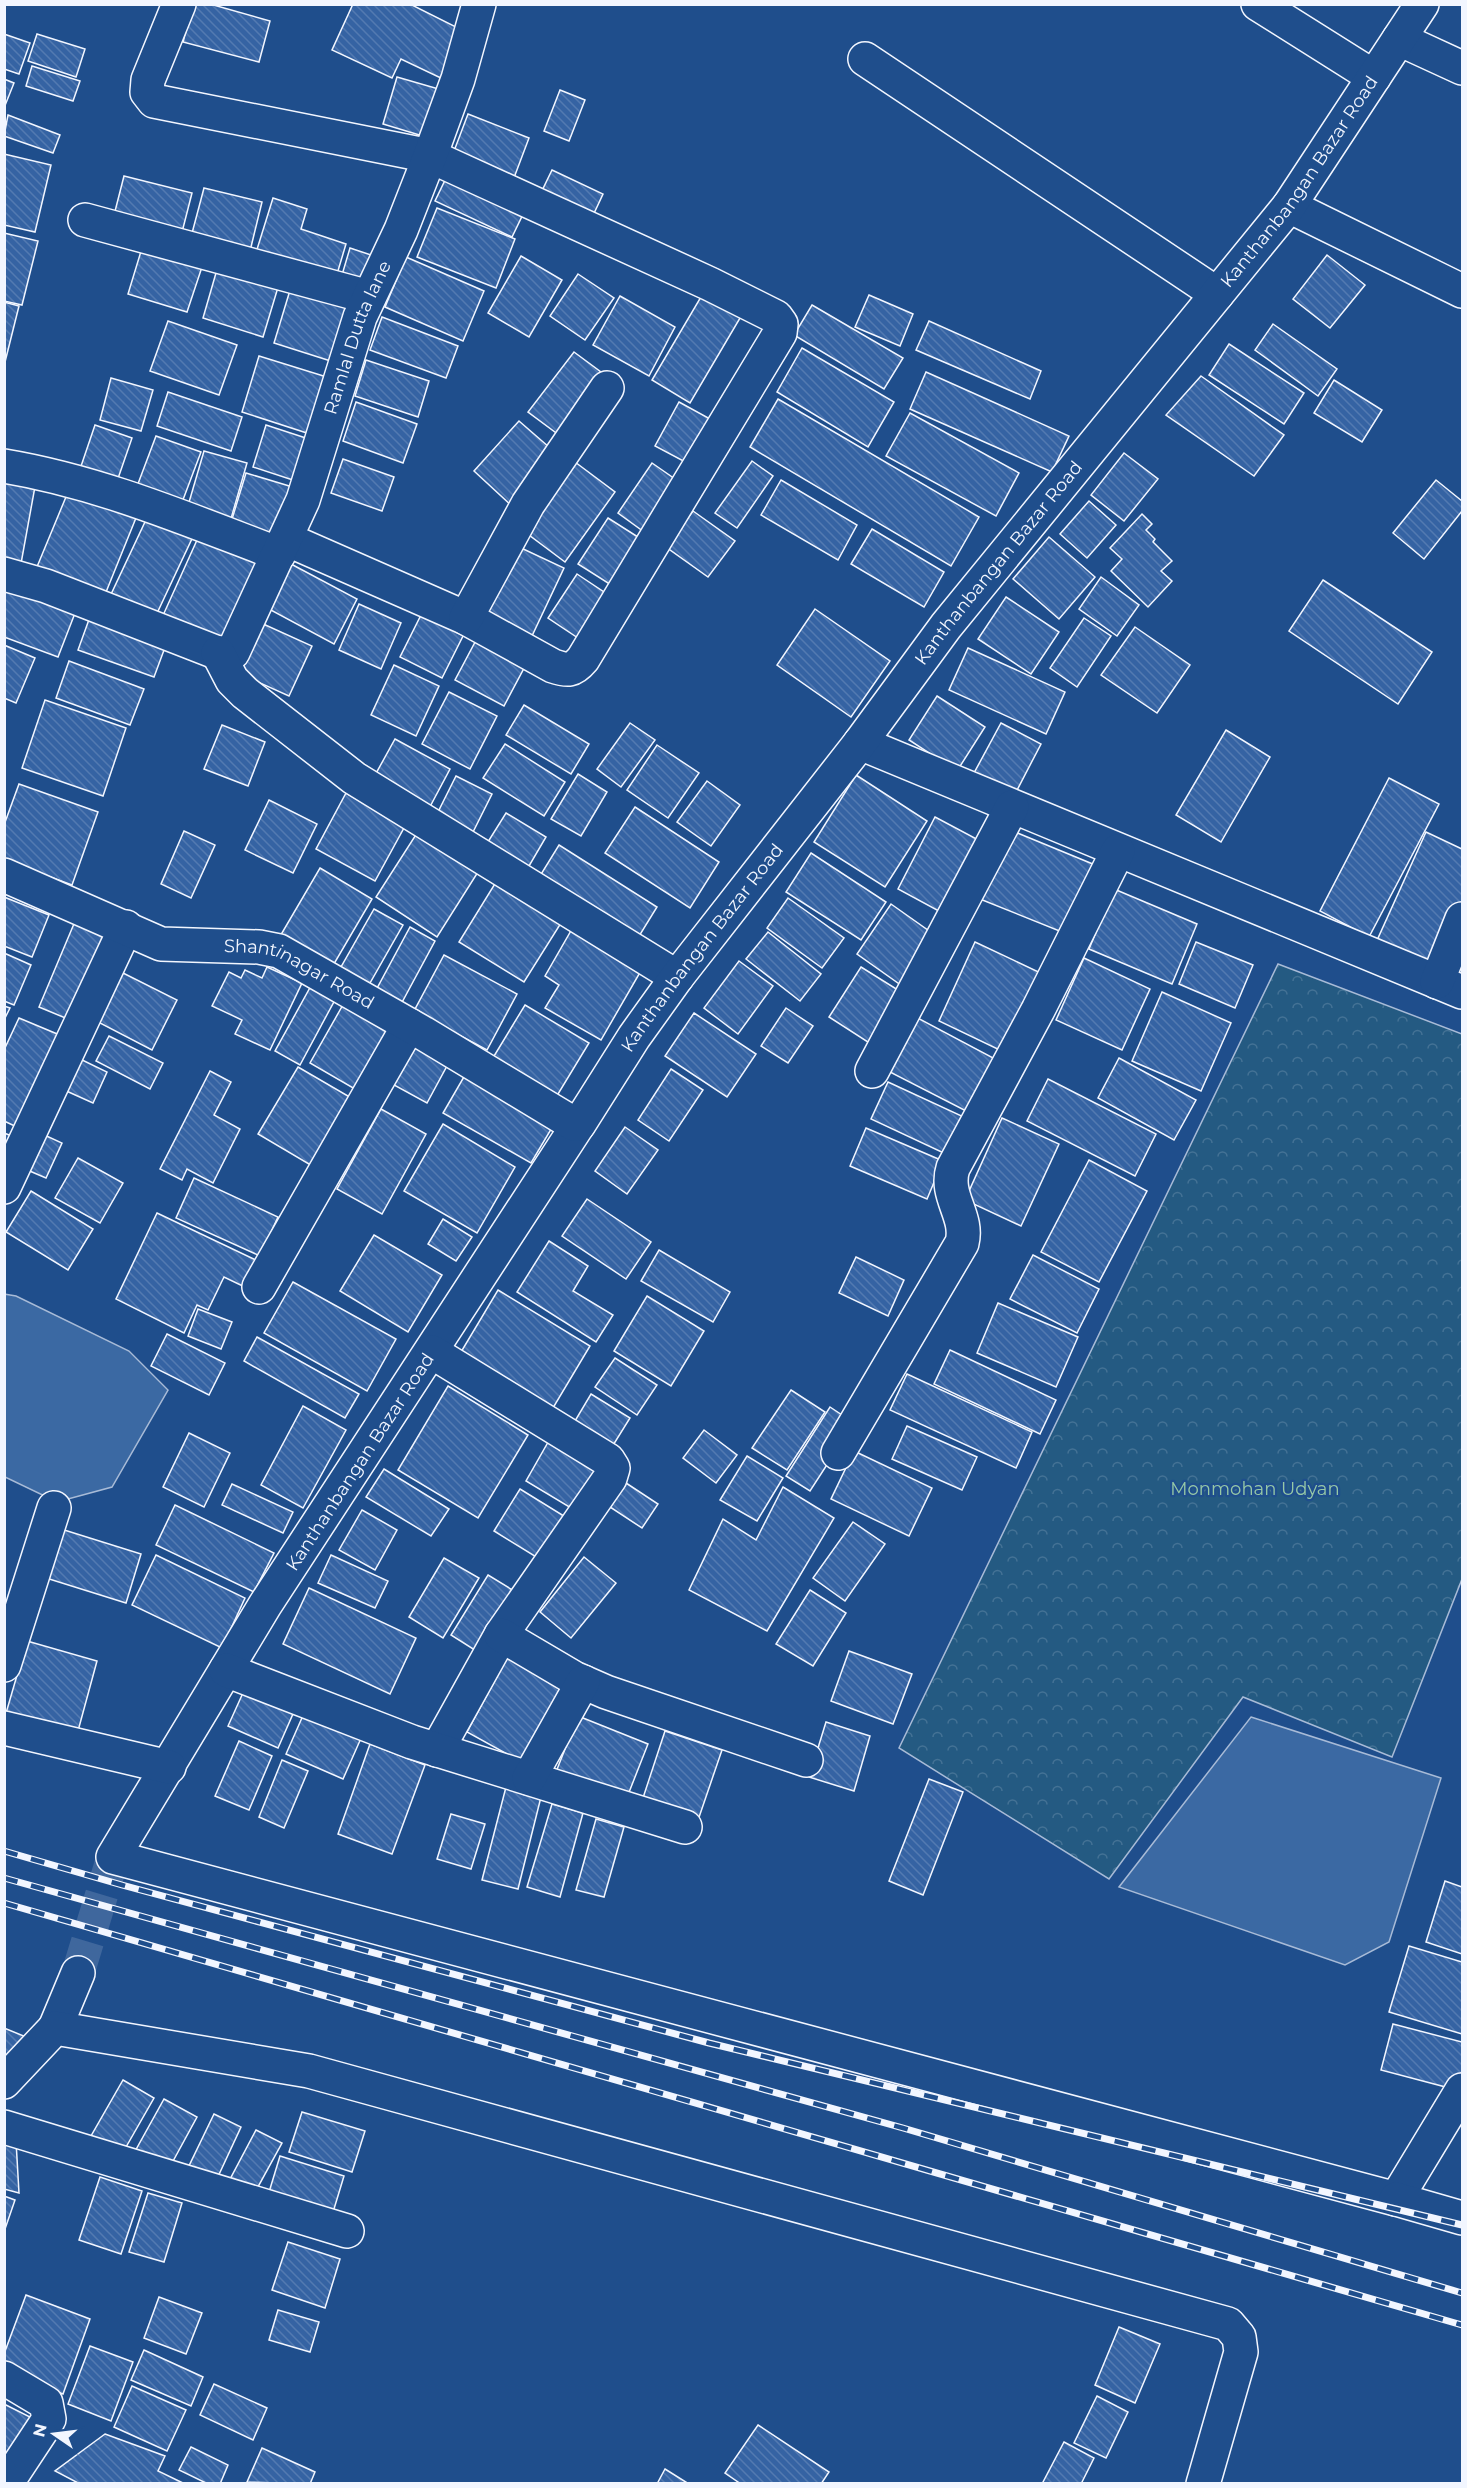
<svg xmlns="http://www.w3.org/2000/svg" width="1467" height="2488" font-family="Montserrat,sans-serif">
<style>
.park{fill:url(#park-crowns);stroke:#a8bbd7;stroke-width:1.5}
.water{fill:#3b69a3;stroke:#a8bbd7;stroke-width:1.5}
.building{fill:url(#building-back-hatch);stroke:#f2f6ff;stroke-width:1.5}
.lines{fill:none;stroke-linecap:round;stroke-linejoin:round}
.minor-tunnel{stroke:#3f679d;stroke-width:33;stroke-dasharray:33 16;stroke-linecap:butt}
.minor-casing{stroke:#f2f6ff;stroke-width:36}
.tertiary-casing{stroke:#f2f6ff;stroke-width:36}
.minor{stroke:#1f4e8c;stroke-width:33}
.tertiary{stroke:#1f4e8c;stroke-width:33}
.rail-casing{stroke:#f2f6ff;stroke-width:7}
.rail{stroke:#1f4e8c;stroke-width:4.5;stroke-dasharray:14;stroke-linecap:butt}
.labels{text-anchor:middle;dominant-baseline:central;stroke-width:4.5;stroke-linejoin:round;paint-order:stroke}
.street-label{font-size:18px;fill:#f2f6ff;stroke:#1f4e8c}
.park-label{font-size:18px;fill:#97c8a6;stroke:#1f4e8c}
</style>
<defs>
<pattern id="park-crowns" width="20" height="18" patternUnits="userSpaceOnUse" patternTransform="scale(1.5)"><rect width="20" height="18" fill="#245a82"/><path d="M2 6a3 3 0 1 1 6 0M12 15a3 3 0 1 1 6 0" fill="none" stroke="#447295"/></pattern>
<pattern id="building-back-hatch" width="6" height="6" patternUnits="userSpaceOnUse" patternTransform="scale(1.5)"><rect width="6" height="6" fill="#3563a3"/><path d="M-1 5l2 2M0 0l6 6M5-1l2 2" fill="none" stroke="#537ab1"/></pattern>
</defs>
<rect width="100%" height="100%" fill="#1f4e8c"/>
<!-- park -->
<polygon class="park" points="1278,964 1462,1034 1462,1579 1392,1757 1243,1697 1109,1879 899,1748"/>
<!-- water -->
<g class="water">
<polygon points="4,1294 16,1296 129,1351 168,1390 112,1487 57,1502 5,1477"/>
<polygon points="1251,1717 1441,1778 1389,1942 1345,1965 1119,1887"/>
</g>
<!-- building -->
<g class="building">
<polygon points="193,4 210,4 270,21 259,62 183,42"/>
<polygon points="353,4 410,4 468,33 445,80 401,59 392,78 332,50"/>
<polygon points="4,34 30,43 19,74 4,69"/>
<polygon points="37,34 85,49 76,77 28,61"/>
<polygon points="32,66 80,81 73,101 26,86"/>
<polygon points="397,77 449,92 436,140 383,124"/>
<polygon points="4,79 14,83 4,108"/>
<polygon points="560,90 585,100 569,141 544,131"/>
<polygon points="468,114 529,138 512,183 451,159"/>
<polygon points="8,115 60,135 53,153 4,136"/>
<polygon points="4,154 51,165 35,232 4,225"/>
<polygon points="552,170 603,194 589,224 538,199"/>
<polygon points="449,172 526,208 512,237 435,201"/>
<polygon points="124,176 192,193 180,240 112,223"/>
<polygon points="204,188 262,202 250,251 191,237"/>
<polygon points="273,198 307,209 301,229 346,244 334,284 254,259"/>
<polygon points="437,208 515,239 496,288 417,257"/>
<polygon points="4,233 38,241 22,305 4,301"/>
<polygon points="142,248 202,267 187,312 128,294"/>
<polygon points="350,248 377,257 366,294 339,285"/>
<polygon points="1327,255 1365,285 1330,328 1293,299"/>
<polygon points="521,256 562,280 529,337 488,313"/>
<polygon points="406,257 484,291 463,341 385,307"/>
<polygon points="218,266 279,284 263,337 203,318"/>
<polygon points="578,274 614,298 585,340 550,316"/>
<polygon points="291,287 354,307 337,363 274,343"/>
<polygon points="705,290 743,313 690,403 652,380"/>
<polygon points="869,295 913,314 900,346 855,327"/>
<polygon points="620,296 675,327 649,376 593,345"/>
<polygon points="4,302 19,306 4,366"/>
<polygon points="812,305 903,358 884,389 794,335"/>
<polygon points="382,317 458,346 446,378 370,350"/>
<polygon points="168,321 237,345 219,395 150,371"/>
<polygon points="929,321 1041,371 1030,399 916,350"/>
<polygon points="1273,324 1337,369 1318,396 1255,350"/>
<polygon points="1229,344 1304,393 1284,424 1209,375"/>
<polygon points="802,348 894,402 868,447 777,392"/>
<polygon points="574,352 609,378 563,438 528,412"/>
<polygon points="259,356 330,378 313,435 242,412"/>
<polygon points="366,360 429,381 418,417 355,396"/>
<polygon points="926,372 1069,436 1052,472 910,409"/>
<polygon points="1201,376 1284,435 1254,476 1166,415"/>
<polygon points="111,378 153,390 141,431 100,420"/>
<polygon points="1334,380 1382,410 1362,442 1314,413"/>
<polygon points="168,392 242,417 231,451 157,426"/>
<polygon points="778,399 979,517 951,566 750,447"/>
<polygon points="356,402 417,424 403,463 343,441"/>
<polygon points="679,402 712,420 689,464 655,446"/>
<polygon points="910,413 1019,473 996,516 886,456"/>
<polygon points="519,421 557,454 512,506 474,471"/>
<polygon points="95,425 132,438 114,490 77,478"/>
<polygon points="266,425 315,441 302,483 253,467"/>
<polygon points="156,436 201,452 178,513 133,497"/>
<polygon points="204,451 247,463 228,529 185,516"/>
<polygon points="1124,453 1158,479 1124,521 1091,495"/>
<polygon points="343,459 394,477 382,511 331,493"/>
<polygon points="752,461 773,476 737,528 715,513"/>
<polygon points="575,462 615,492 565,562 525,532"/>
<polygon points="652,463 685,486 651,537 618,513"/>
<polygon points="246,473 296,488 279,545 229,529"/>
<polygon points="4,475 36,481 20,569 4,566"/>
<polygon points="73,480 140,508 102,602 34,574"/>
<polygon points="781,480 857,525 838,560 761,515"/>
<polygon points="1436,480 1462,501 1462,511 1424,559 1393,533"/>
<polygon points="1089,501 1116,525 1087,558 1060,534"/>
<polygon points="152,507 197,528 151,626 106,605"/>
<polygon points="693,511 735,541 708,577 666,547"/>
<polygon points="1142,514 1152,524 1146,530 1155,539 1153,542 1172,561 1161,571 1172,581 1148,607 1111,571 1122,559 1110,548"/>
<polygon points="608,518 649,544 619,590 578,564"/>
<polygon points="202,529 266,558 224,650 160,622"/>
<polygon points="872,529 944,572 924,607 851,564"/>
<polygon points="1049,537 1095,577 1059,619 1013,579"/>
<polygon points="519,547 564,568 531,638 486,617"/>
<polygon points="291,564 357,599 334,644 267,608"/>
<polygon points="577,574 610,596 581,640 548,618"/>
<polygon points="1101,577 1139,605 1117,636 1079,609"/>
<polygon points="4,580 77,608 58,657 4,637"/>
<polygon points="1323,580 1432,652 1398,704 1289,631"/>
<polygon points="1006,597 1059,632 1031,674 978,639"/>
<polygon points="359,604 401,623 381,669 339,650"/>
<polygon points="424,609 466,630 442,678 400,657"/>
<polygon points="815,609 890,661 851,717 777,665"/>
<polygon points="91,614 167,642 154,677 78,650"/>
<polygon points="1084,618 1111,636 1077,687 1050,668"/>
<polygon points="261,623 312,646 289,696 238,673"/>
<polygon points="1135,627 1190,665 1157,713 1101,675"/>
<polygon points="482,629 531,655 504,706 455,680"/>
<polygon points="4,645 35,658 16,703 4,698"/>
<polygon points="968,648 1065,692 1046,734 949,690"/>
<polygon points="69,661 144,689 130,725 56,698"/>
<polygon points="394,665 439,686 416,736 371,715"/>
<polygon points="449,692 497,716 470,769 422,744"/>
<polygon points="937,696 985,727 957,771 909,740"/>
<polygon points="45,700 126,728 103,796 22,768"/>
<polygon points="524,705 589,744 571,774 506,735"/>
<polygon points="630,723 655,740 621,787 597,769"/>
<polygon points="1001,723 1041,744 1015,794 974,773"/>
<polygon points="222,725 265,742 248,786 204,769"/>
<polygon points="1226,730 1270,757 1221,842 1176,815"/>
<polygon points="395,739 450,769 425,816 369,786"/>
<polygon points="505,744 565,782 544,816 483,778"/>
<polygon points="657,745 699,773 668,818 627,790"/>
<polygon points="578,774 607,792 581,836 551,819"/>
<polygon points="856,775 927,821 885,887 814,842"/>
<polygon points="456,776 492,794 470,838 434,820"/>
<polygon points="1389,778 1439,804 1369,937 1320,911"/>
<polygon points="707,781 740,805 711,846 677,822"/>
<polygon points="19,784 98,812 72,885 4,860 4,825"/>
<polygon points="346,793 405,826 375,881 316,849"/>
<polygon points="269,800 317,824 293,873 245,850"/>
<polygon points="635,807 719,862 690,908 605,853"/>
<polygon points="506,813 546,837 522,878 481,853"/>
<polygon points="935,817 986,844 948,916 898,889"/>
<polygon points="1003,827 1100,867 1072,936 975,897"/>
<polygon points="184,831 215,845 191,898 161,884"/>
<polygon points="1426,832 1462,849 1462,906 1432,974 1374,947"/>
<polygon points="417,833 478,872 437,937 376,897"/>
<polygon points="559,845 657,907 633,946 535,884"/>
<polygon points="811,853 886,902 861,940 786,892"/>
<polygon points="320,868 372,899 331,969 279,938"/>
<polygon points="496,882 561,923 524,982 459,942"/>
<polygon points="1114,889 1197,924 1172,984 1089,949"/>
<polygon points="4,897 49,915 32,957 4,946"/>
<polygon points="788,898 844,938 822,968 767,928"/>
<polygon points="891,904 939,938 905,988 857,954"/>
<polygon points="374,909 403,925 366,990 337,974"/>
<polygon points="76,919 112,935 75,1022 39,1007"/>
<polygon points="410,927 435,941 400,1006 375,992"/>
<polygon points="572,929 642,969 601,1040 545,1008 559,985 545,976"/>
<polygon points="768,932 821,974 800,1001 746,959"/>
<polygon points="975,942 1045,975 1008,1054 939,1021"/>
<polygon points="1196,942 1253,965 1235,1008 1179,984"/>
<polygon points="4,953 31,965 14,1005 4,1001"/>
<polygon points="444,955 517,994 487,1050 414,1011"/>
<polygon points="1084,958 1150,989 1122,1050 1056,1020"/>
<polygon points="739,961 773,986 738,1034 704,1008"/>
<polygon points="267,967 302,983 270,1050 235,1034 242,1020 212,1006 229,972 241,978 245,970 262,978"/>
<polygon points="861,967 906,995 874,1046 829,1017"/>
<polygon points="123,973 177,1000 152,1050 98,1022"/>
<polygon points="312,984 336,998 300,1065 275,1051"/>
<polygon points="1162,992 1231,1023 1201,1091 1132,1061"/>
<polygon points="344,1003 394,1032 360,1092 310,1063"/>
<polygon points="525,1005 589,1043 555,1099 491,1061"/>
<polygon points="4,1006 10,1008 4,1020"/>
<polygon points="786,1008 813,1026 788,1063 761,1046"/>
<polygon points="694,1013 756,1054 727,1097 665,1056"/>
<polygon points="912,1015 997,1060 970,1113 884,1069"/>
<polygon points="19,1018 62,1036 21,1129 4,1121 4,1050"/>
<polygon points="109,1036 163,1063 150,1089 96,1061"/>
<polygon points="415,1046 448,1064 427,1103 394,1085"/>
<polygon points="76,1057 107,1072 93,1103 62,1089"/>
<polygon points="1119,1058 1196,1100 1174,1140 1098,1098"/>
<polygon points="298,1067 360,1103 319,1170 258,1134"/>
<polygon points="671,1069 703,1090 669,1141 638,1120"/>
<polygon points="210,1071 231,1082 214,1115 240,1129 213,1183 187,1169 182,1180 160,1169"/>
<polygon points="465,1075 553,1126 531,1163 443,1113"/>
<polygon points="1048,1079 1156,1134 1135,1176 1027,1121"/>
<polygon points="888,1082 966,1118 948,1155 871,1119"/>
<polygon points="381,1109 426,1134 382,1214 337,1189"/>
<polygon points="1002,1118 1059,1144 1021,1226 965,1200"/>
<polygon points="443,1124 515,1167 477,1233 404,1191"/>
<polygon points="625,1127 658,1150 627,1194 595,1171"/>
<polygon points="866,1128 943,1161 927,1199 850,1166"/>
<polygon points="4,1133 17,1138 4,1165"/>
<polygon points="40,1133 62,1143 46,1178 25,1169"/>
<polygon points="78,1158 123,1183 100,1223 55,1198"/>
<polygon points="1089,1160 1147,1191 1099,1282 1041,1252"/>
<polygon points="194,1178 278,1217 260,1256 176,1218"/>
<polygon points="31,1191 93,1229 68,1270 6,1232"/>
<polygon points="587,1199 651,1242 626,1279 562,1236"/>
<polygon points="157,1213 264,1264 251,1290 224,1277 208,1310 197,1305 184,1333 116,1299"/>
<polygon points="443,1219 472,1237 456,1261 428,1244"/>
<polygon points="374,1235 442,1275 408,1332 340,1291"/>
<polygon points="549,1241 588,1266 573,1291 613,1315 596,1342 517,1292"/>
<polygon points="659,1250 730,1292 713,1322 641,1281"/>
<polygon points="1033,1255 1099,1289 1077,1333 1010,1299"/>
<polygon points="856,1257 904,1280 888,1316 839,1293"/>
<polygon points="293,1282 396,1339 367,1391 264,1333"/>
<polygon points="498,1290 590,1346 547,1418 455,1362"/>
<polygon points="647,1296 704,1331 671,1386 614,1351"/>
<polygon points="998,1303 1078,1337 1056,1387 977,1353"/>
<polygon points="198,1309 232,1322 221,1349 188,1336"/>
<polygon points="167,1334 225,1363 209,1395 151,1366"/>
<polygon points="257,1337 359,1394 345,1418 244,1361"/>
<polygon points="950,1350 1056,1400 1040,1434 934,1384"/>
<polygon points="615,1358 657,1385 637,1415 595,1387"/>
<polygon points="907,1374 1032,1432 1016,1468 890,1410"/>
<polygon points="448,1386 528,1435 478,1518 398,1470"/>
<polygon points="791,1390 825,1412 787,1470 752,1448"/>
<polygon points="591,1394 630,1418 607,1455 569,1431"/>
<polygon points="303,1406 346,1430 303,1508 261,1485"/>
<polygon points="830,1407 854,1423 810,1491 786,1476"/>
<polygon points="907,1426 977,1457 962,1490 892,1459"/>
<polygon points="704,1430 737,1455 716,1483 683,1458"/>
<polygon points="189,1433 230,1453 204,1507 163,1487"/>
<polygon points="551,1437 607,1470 581,1514 526,1481"/>
<polygon points="854,1451 932,1488 909,1536 831,1499"/>
<polygon points="747,1456 783,1478 757,1521 720,1500"/>
<polygon points="384,1469 449,1509 431,1536 366,1497"/>
<polygon points="626,1483 658,1504 642,1528 610,1507"/>
<polygon points="232,1484 293,1512 283,1533 222,1505"/>
<polygon points="783,1487 834,1518 767,1631 689,1590 723,1519 756,1540"/>
<polygon points="520,1489 572,1521 546,1563 494,1531"/>
<polygon points="175,1505 274,1553 254,1592 156,1545"/>
<polygon points="362,1510 397,1530 375,1570 339,1550"/>
<polygon points="853,1522 885,1544 845,1601 813,1578"/>
<polygon points="61,1529 141,1554 126,1603 46,1578"/>
<polygon points="156,1555 245,1598 222,1648 132,1605"/>
<polygon points="331,1555 388,1581 375,1608 318,1583"/>
<polygon points="584,1557 616,1583 571,1638 540,1612"/>
<polygon points="444,1558 479,1578 443,1638 409,1617"/>
<polygon points="488,1575 519,1594 481,1654 451,1635"/>
<polygon points="309,1588 416,1638 390,1694 283,1644"/>
<polygon points="810,1590 846,1613 813,1666 776,1644"/>
<polygon points="27,1641 97,1661 75,1742 4,1720"/>
<polygon points="514,1645 575,1679 527,1765 467,1732"/>
<polygon points="849,1651 912,1674 893,1724 831,1701"/>
<polygon points="247,1684 296,1707 278,1748 228,1726"/>
<polygon points="305,1711 362,1736 343,1779 286,1754"/>
<polygon points="578,1716 648,1744 624,1805 554,1777"/>
<polygon points="826,1722 870,1736 854,1791 809,1777"/>
<polygon points="665,1731 722,1750 696,1826 640,1807"/>
<polygon points="239,1741 272,1756 249,1810 215,1796"/>
<polygon points="370,1744 425,1765 392,1854 338,1834"/>
<polygon points="282,1760 308,1771 284,1828 259,1817"/>
<polygon points="929,1779 963,1792 923,1895 889,1881"/>
<polygon points="506,1787 541,1797 518,1889 482,1880"/>
<polygon points="552,1804 583,1813 560,1897 527,1887"/>
<polygon points="451,1814 485,1824 471,1869 437,1859"/>
<polygon points="596,1819 624,1827 604,1897 576,1890"/>
<polygon points="1445,1881 1462,1887 1462,1954 1426,1942"/>
<polygon points="1409,1946 1462,1962 1462,2034 1389,2012"/>
<polygon points="1393,2024 1462,2042 1462,2071 1457,2090 1381,2070"/>
<polygon points="4,2028 31,2039 4,2064"/>
<polygon points="123,2080 154,2098 122,2154 91,2136"/>
<polygon points="164,2099 197,2117 166,2174 133,2155"/>
<polygon points="302,2112 365,2131 352,2172 289,2152"/>
<polygon points="214,2114 241,2127 215,2183 187,2170"/>
<polygon points="256,2130 282,2143 253,2196 228,2183"/>
<polygon points="4,2139 16,2141 19,2193 4,2189"/>
<polygon points="280,2156 344,2176 330,2222 266,2202"/>
<polygon points="100,2177 142,2191 121,2254 79,2240"/>
<polygon points="148,2193 182,2203 164,2262 129,2252"/>
<polygon points="4,2196 15,2200 5,2229 4,2229"/>
<polygon points="288,2242 340,2259 325,2308 272,2290"/>
<polygon points="26,2295 90,2319 63,2394 4,2374 4,2354"/>
<polygon points="159,2297 202,2313 186,2354 144,2338"/>
<polygon points="278,2310 319,2322 310,2352 269,2340"/>
<polygon points="1119,2327 1160,2344 1135,2403 1095,2385"/>
<polygon points="90,2346 133,2362 111,2421 68,2404"/>
<polygon points="144,2350 203,2377 191,2406 131,2380"/>
<polygon points="214,2384 267,2408 253,2440 200,2415"/>
<polygon points="132,2386 186,2410 167,2451 114,2427"/>
<polygon points="1097,2396 1128,2412 1106,2458 1074,2443"/>
<polygon points="4,2404 34,2419 4,2477"/>
<polygon points="758,2425 829,2472 821,2484 741,2484 725,2473"/>
<polygon points="105,2434 165,2456 158,2471 185,2484 80,2484 55,2471"/>
<polygon points="1064,2442 1094,2458 1081,2484 1042,2484"/>
<polygon points="191,2447 228,2465 220,2484 208,2484 179,2470"/>
<polygon points="262,2448 315,2472 310,2484 247,2482"/>
<polygon points="665,2469 689,2484 657,2484"/>
</g>
<g class="lines">
<!-- minor-tunnel -->
<polyline class="minor-tunnel" points="78,1973 113,1857"/>
<!-- minor casing -->
<g class="minor-casing">
<g id="minor">
<path d="M179,4l-31,76 -1,12 7,9 276,55 280,128 66,33 5,7 -1,9 -197,326c-10,12 -15,12 -30,7l-87,-48 -180,-79"/>
<polyline points="1258,4 1374,77"/>
<polyline points="1399,39 1462,68"/>
<polyline points="865,59 1217,294"/>
<polyline points="1289,206 1462,291"/>
<polyline points="85,220 369,297"/>
<path d="M4,466c96,16 185,54 275,88"/>
<path id="s1" d="M4,574l42,12 172,67 15,-1 70,-152 57,-183 41,-87 29,-74 28,-77 21,-75"/>
<polyline points="466,618 528,504 607,388"/>
<polyline points="218,653 232,680 245,693 354,778 677,977"/>
<polyline points="860,743 1462,992"/>
<polyline points="1437,982 1462,919"/>
<polyline points="872,1071 1012,807"/>
<polyline points="578,1125 265,1605 113,1857 1396,2199 1462,2090"/>
<polyline points="4,1187 126,927"/>
<polyline points="259,1287 409,1025"/>
<polyline points="432,1352 608,1460 613,1468 610,1478 501,1635 437,1750"/>
<path d="M838,1453l124,-210c7,-27 -18,-47 -9,-75l85,-158 80,-159"/>
<polyline points="501,1635 574,1678 606,1692 806,1760"/>
<polyline points="4,1665 54,1508"/>
<polyline points="226,1670 412,1742 685,1827"/>
<polyline points="4,1728 169,1767"/>
<polyline points="529,1778 583,1682"/>
<polyline points="55,2028 78,1973"/>
<polyline points="4,2082 55,2028 309,2071 1228,2324 1239,2337 1241,2352 1203,2484"/>
<polyline points="4,2127 347,2231"/>
<polyline points="1396,2199 1462,2218"/>
<polyline points="4,2378 46,2403 49,2419 6,2484"/>
</g>
</g>
<!-- tertiary casing -->
<g class="tertiary-casing">
<g id="tertiary">
<path id="s2" d="M4,875l157,69 98,3 20,4 144,82 151,91h5l55,-87 43,-60 183,-234 86,-117 343,-420 133,-202"/>
</g>
</g>
<!-- minor -->
<use href="#minor" class="minor"/>
<!-- tertiary -->
<use href="#tertiary" class="tertiary"/>
<!-- rail casing -->
<g class="rail-casing">
<g id="rail">
<polyline points="4,1851 122,1885 709,2043 1462,2225"/>
<polyline points="4,1878 903,2128 1462,2293"/>
<polyline points="4,1903 1462,2325"/>
</g>
</g>
<!-- rail -->
<use href="#rail" class="rail"/>
</g>
<g class="labels">
<!-- street labels -->
<g class="street-label">
<text stroke="none"><textPath href="#s2" startOffset="1824">Kanthanbangan Bazar Road</textPath></text>
<text stroke="none"><textPath href="#s1" startOffset="582">Ramlal Dutta lane</textPath></text>
<text stroke="none"><textPath href="#s2" startOffset="1338">Kanthanbangan Bazar Road</textPath></text>
<text stroke="none"><textPath href="#s2" startOffset="852">Kanthanbangan Bazar Road</textPath></text>
<text stroke="none"><textPath href="#s2" startOffset="316">Shantinagar Road</textPath></text>
<text transform="translate(360 1462) rotate(-57)">Kanthanbangan Bazar Road</text>
</g>
<!-- park labels -->
<g class="park-label">
<text x="1255" y="1489">Monmohan Udyan</text>
</g>
</g>
<!-- border -->
<rect width="1467" height="2488" fill="none" stroke="#f2f6ff" stroke-width="12"/>
<!-- north arrow -->
<g transform="translate(54 2434) rotate(284)" stroke="#1f4e8c" stroke-width="4.5" paint-order="stroke">
<path d="M0-4.5L10 22L0 15L-10 22Z" fill="#f2f6ff"/>
<text y="-9" font-size="16" font-weight="bold" text-anchor="middle" fill="#f2f6ff">N</text>
</g>
</svg>
